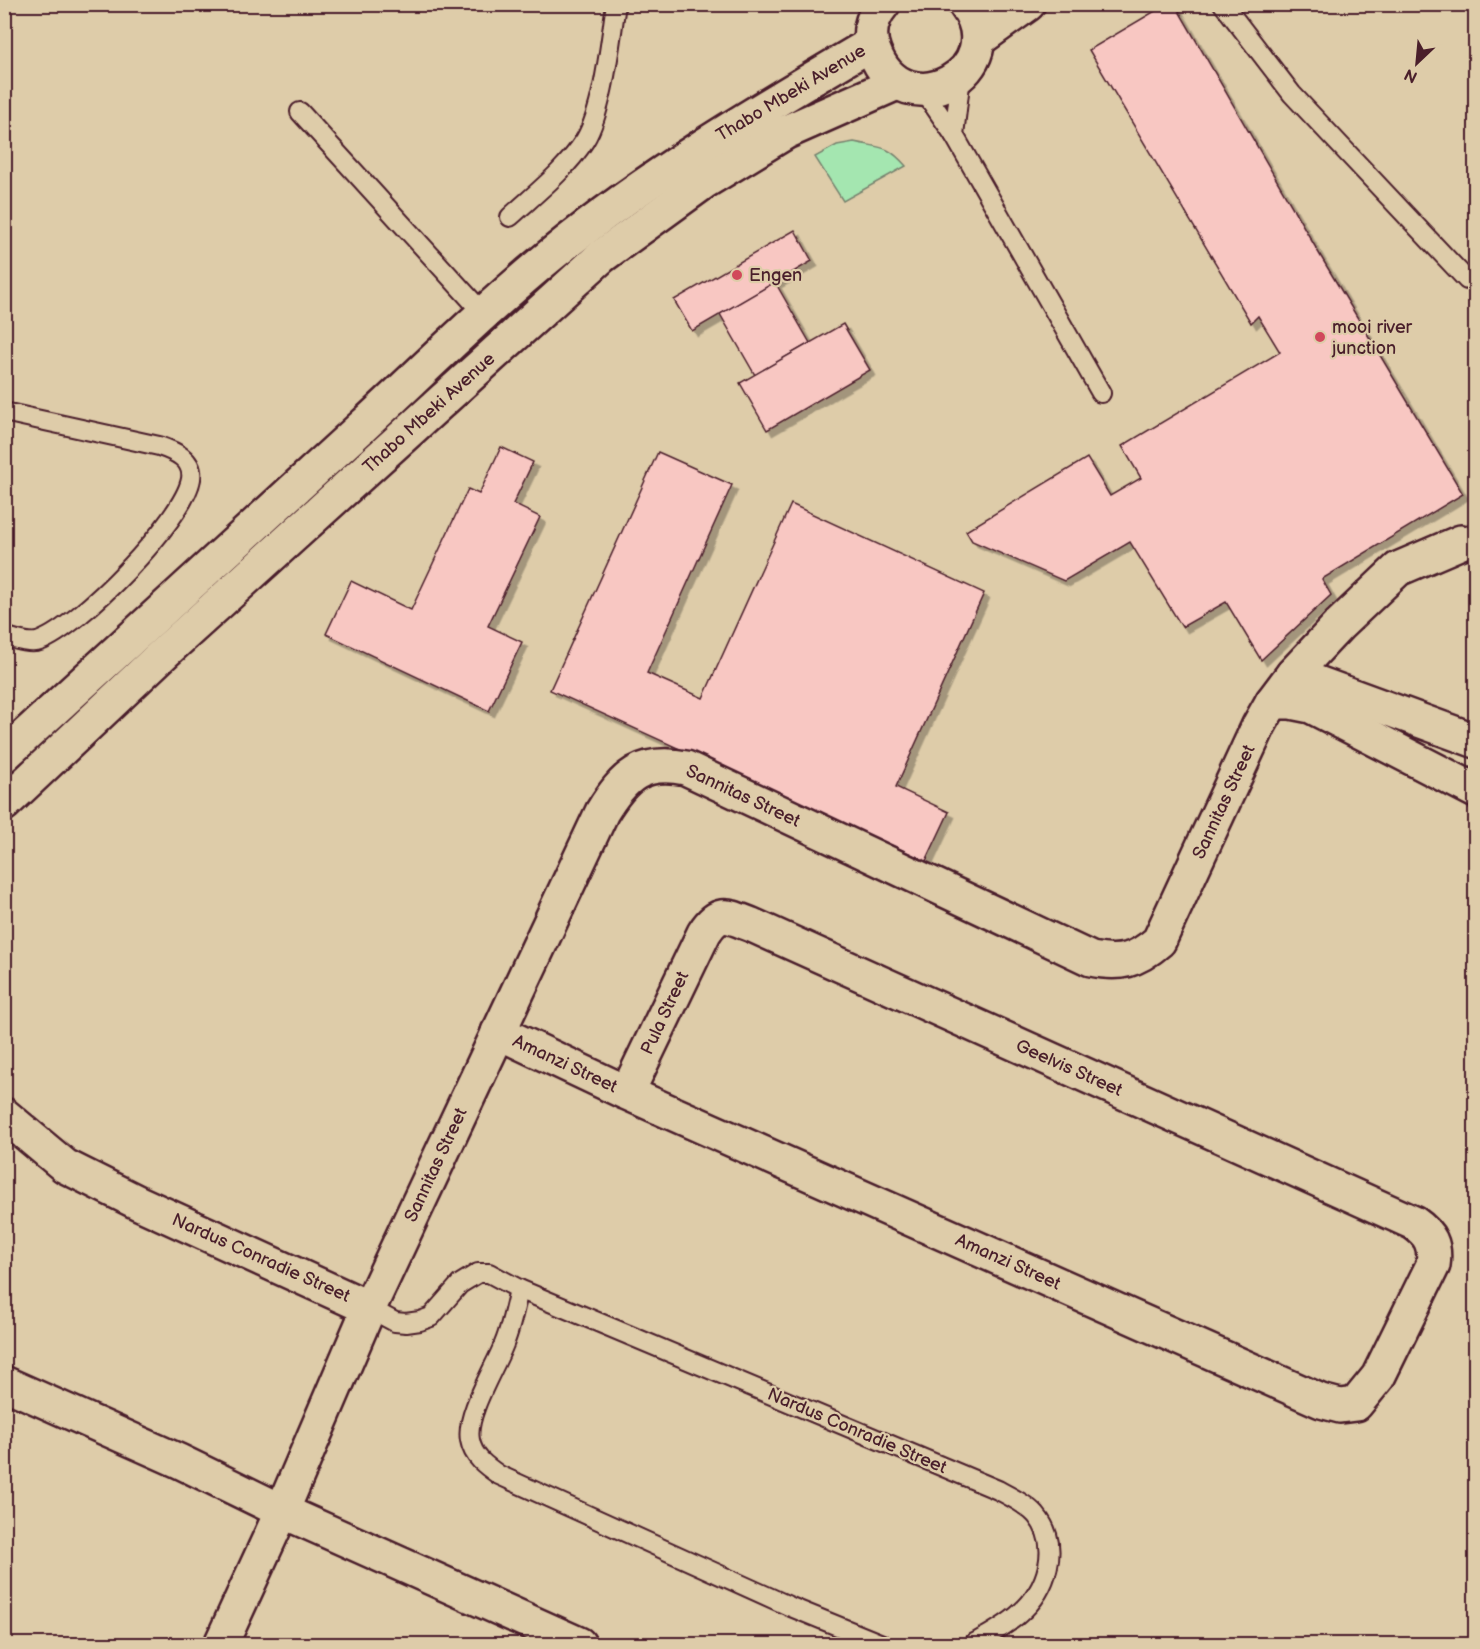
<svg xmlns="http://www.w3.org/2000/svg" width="1480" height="1649" font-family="'Balsamiq Sans',sans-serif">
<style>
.green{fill:#a4e6b0;stroke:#77826e;stroke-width:1.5}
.building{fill:#f8c7c2;stroke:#4a1f2b;stroke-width:1.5;filter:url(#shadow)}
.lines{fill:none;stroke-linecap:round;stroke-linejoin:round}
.lane-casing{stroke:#4a1f2b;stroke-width:22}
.street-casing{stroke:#4a1f2b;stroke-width:38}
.secondary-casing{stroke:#4a1f2b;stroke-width:38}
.lane{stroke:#decca9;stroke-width:18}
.street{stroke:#decca9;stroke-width:33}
.secondary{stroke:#decca9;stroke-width:33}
.poi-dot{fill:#d1495b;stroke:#decca9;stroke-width:2}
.labels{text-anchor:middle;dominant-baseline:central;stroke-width:4.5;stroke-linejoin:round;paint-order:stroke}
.street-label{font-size:18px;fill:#4a1f2b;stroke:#decca9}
.poi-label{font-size:18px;fill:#4a1f2b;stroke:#decca9;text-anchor:start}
</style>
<defs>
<filter id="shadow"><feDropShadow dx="5.5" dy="5.5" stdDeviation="0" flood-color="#0004"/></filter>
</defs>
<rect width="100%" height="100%" fill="#decca9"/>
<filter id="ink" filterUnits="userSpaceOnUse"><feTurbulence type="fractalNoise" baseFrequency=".0167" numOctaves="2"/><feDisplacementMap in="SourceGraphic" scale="12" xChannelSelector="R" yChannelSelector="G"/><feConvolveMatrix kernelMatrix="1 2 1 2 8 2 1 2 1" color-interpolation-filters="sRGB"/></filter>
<g filter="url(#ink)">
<!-- green -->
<path class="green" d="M854,142c26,6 33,2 52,24l-63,35 -28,-44 22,-12z"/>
<!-- building -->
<g class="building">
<polygon points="1167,4 1175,4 1320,255 1463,494 1322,579 1331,595 1261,660 1226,602 1182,627 1130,542 1064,581 972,541 966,531 1087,458 1110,496 1141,478 1122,446 1280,352 1258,316 1251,323 1089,50"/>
<polygon points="795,230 812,261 692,331 674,300"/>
<polygon points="775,282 810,343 755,375 720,314"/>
<polygon points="843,324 870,370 767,430 740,383"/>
<polygon points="501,447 533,462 513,504 540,517 488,626 522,642 489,711 326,634 351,581 411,610 468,489 479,494"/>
<polygon points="658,452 732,485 647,673 703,698 791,504 984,593 896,787 949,812 926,861 550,690"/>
</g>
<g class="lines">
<!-- lane casing -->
<g class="lane-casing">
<g id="lane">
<polyline points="1223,4 1292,94 1467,280"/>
<polyline points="923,90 954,135 961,76"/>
<polyline points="300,112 483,313"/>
<polyline points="954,135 1101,393"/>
<path d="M510,217c26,-24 56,-47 75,-77 19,-32 25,-98 31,-136"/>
<path d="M4,412l155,34c15,5 35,13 32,33 -7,41 -112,148 -151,162 -9,4 -26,-2 -36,-5"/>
<path d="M519,1289c-4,18 -8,38 -15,55 -9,24 -39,71 -34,96 3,17 16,26 29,35l292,132 91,37"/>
<path d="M369,1308l26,14 11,1 14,-2 11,-4 29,-33 18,-11h11l30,16 479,201c13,7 28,14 38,25 26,31 11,75 -17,99 -13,12 -31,21 -46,30"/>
</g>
</g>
<!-- street casing -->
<g class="street-casing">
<g id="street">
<polyline points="1293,674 1476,741"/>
<polyline points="1272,702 1291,702 1311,706 1476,791"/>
<path d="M498,1032l129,61 694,308 19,5 16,-2 22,-27 55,-112c3,-20 -3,-31 -19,-42l-662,-298c-24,-9 -33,-16 -48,8l-77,160"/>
<polyline points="4,1115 65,1166 139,1203 369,1308"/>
<polyline points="4,1383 179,1461 282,1511 579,1644"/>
<path d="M221,1644l61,-133 87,-203 233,-496c22,-36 40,-53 84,-44l405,191c29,6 45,2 68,-18l100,-216 13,-23 21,-28 46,-49 59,-56 63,-27"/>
</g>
</g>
<!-- secondary casing -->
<g class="secondary-casing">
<g id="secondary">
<path d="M883,4c-12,14 -16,30 -9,47 30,81 141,18 91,-47"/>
<polyline points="978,40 1028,4"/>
<path d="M4,755c120,-110 239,-219 359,-329 62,-57 122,-117 188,-171 99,-81 210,-146 320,-211"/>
<polyline points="4,804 165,652 602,256 704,182 786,132 897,83"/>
</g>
</g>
<!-- lane -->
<use href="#lane" class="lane"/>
<!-- street -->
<use href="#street" class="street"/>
<!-- secondary -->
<use href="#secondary" class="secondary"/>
</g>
</g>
<!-- markers -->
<g class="poi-dot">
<circle cx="737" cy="275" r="6"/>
<circle cx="1320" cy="337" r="6"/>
</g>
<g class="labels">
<!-- street labels -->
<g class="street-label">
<text transform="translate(791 93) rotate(-31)">Thabo Mbeki Avenue</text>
<text transform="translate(429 413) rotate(-42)">Thabo Mbeki Avenue</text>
<text transform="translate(743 796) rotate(25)">Sannitas Street</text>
<text transform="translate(1224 802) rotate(-65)">Sannitas Street</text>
<text transform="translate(665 1013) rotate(-65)">Pula Street</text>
<text transform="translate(565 1064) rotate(25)">Amanzi Street</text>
<text transform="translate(1069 1068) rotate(24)">Geelvis Street</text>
<text transform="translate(436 1165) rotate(-65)">Sannitas Street</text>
<text transform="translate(261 1258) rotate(24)">Nardus Conradie Street</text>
<text transform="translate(1008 1262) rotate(24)">Amanzi Street</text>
<text transform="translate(857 1431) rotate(23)">Nardus Conradie Street</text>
</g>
<!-- poi labels -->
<g class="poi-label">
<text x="749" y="275">Engen</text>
<text x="1332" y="327">mooi river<tspan x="1332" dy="21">junction</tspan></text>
</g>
</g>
<!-- margin -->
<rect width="1480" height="1649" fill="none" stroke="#decca9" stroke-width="24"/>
<rect x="12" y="12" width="1456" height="1625" fill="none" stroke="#4a1f2b" stroke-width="2" filter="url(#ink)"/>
<!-- north arrow -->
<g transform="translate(1417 63) rotate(206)" stroke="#decca9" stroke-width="4.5" paint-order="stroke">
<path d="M0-4.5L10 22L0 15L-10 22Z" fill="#4a1f2b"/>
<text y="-9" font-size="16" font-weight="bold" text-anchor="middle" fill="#4a1f2b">N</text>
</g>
</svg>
